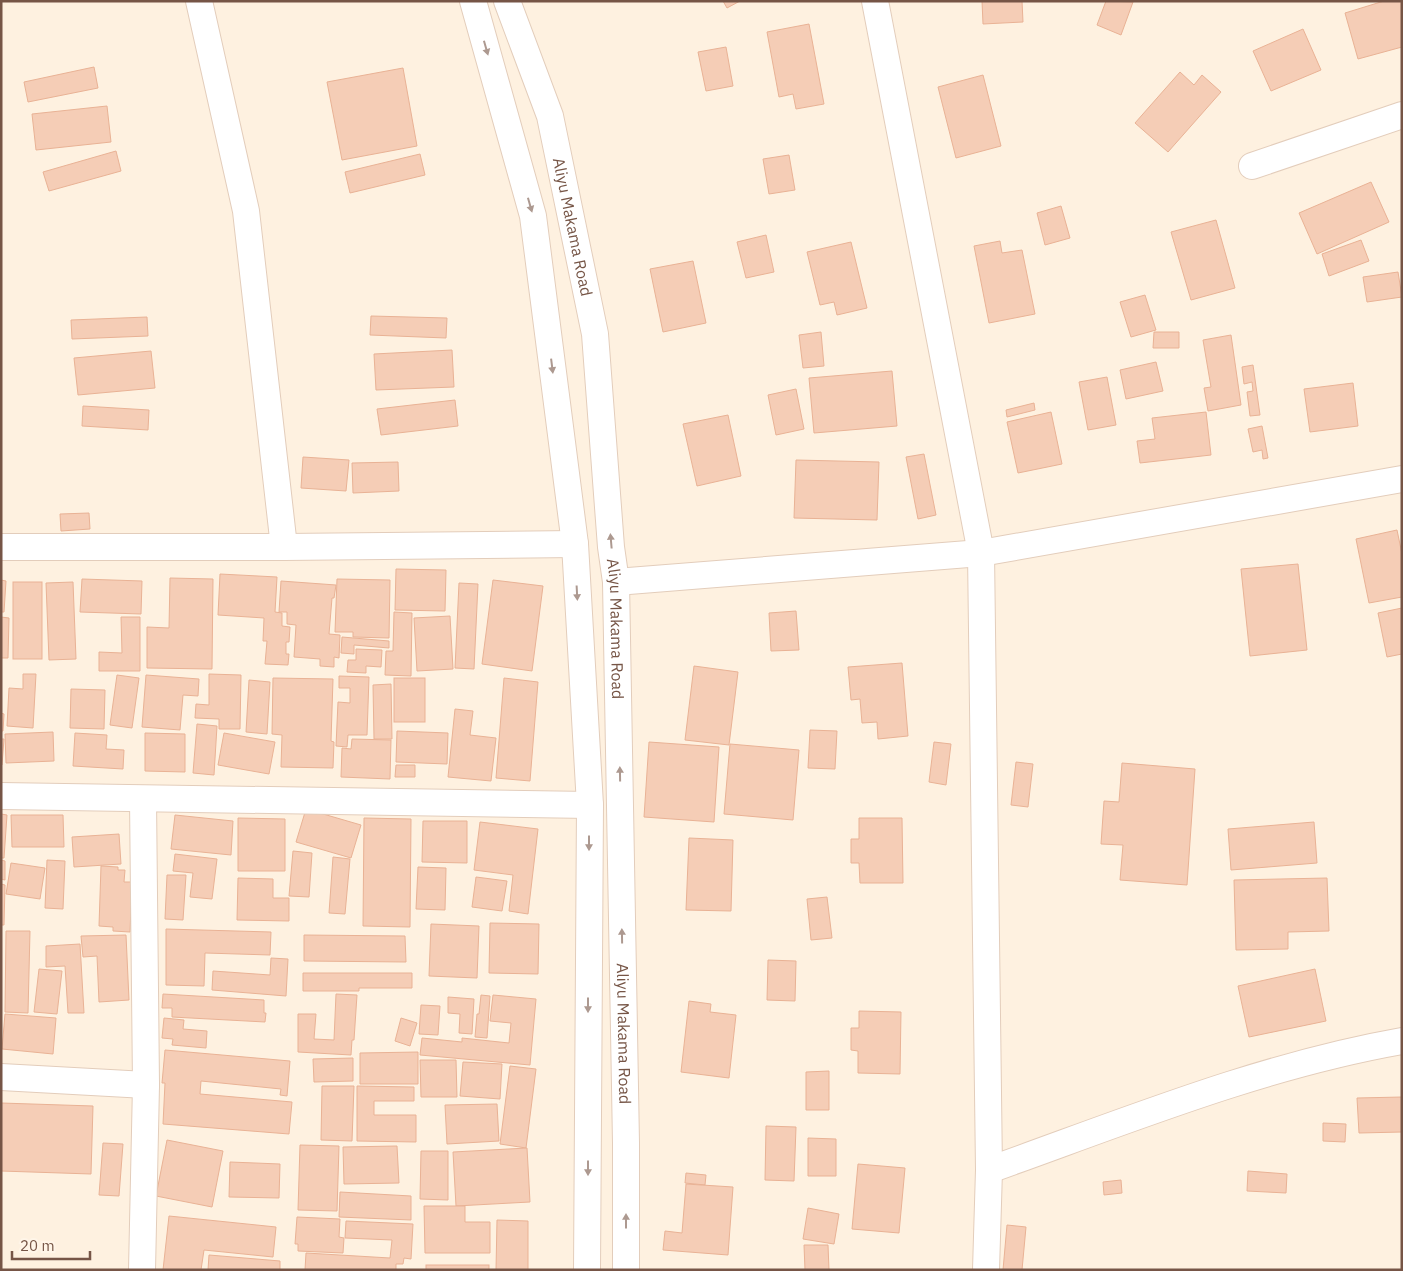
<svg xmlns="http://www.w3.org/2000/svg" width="1403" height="1271" font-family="'IBM Plex Sans',sans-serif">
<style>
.building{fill:#f5cdb6;stroke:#e9b295}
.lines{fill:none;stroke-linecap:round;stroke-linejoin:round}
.minor-casing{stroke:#e3cdbb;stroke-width:28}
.minor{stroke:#fff;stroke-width:26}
.oneway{fill:#ad9990}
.labels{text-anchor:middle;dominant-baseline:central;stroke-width:4;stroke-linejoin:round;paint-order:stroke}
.street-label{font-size:16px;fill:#765546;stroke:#fff5e8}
</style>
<rect width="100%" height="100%" fill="#fef1e0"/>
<!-- building -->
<g class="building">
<polygon points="723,1 740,1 727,8"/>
<polygon points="982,1 1022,1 1023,22 983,24"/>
<polygon points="1106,1 1133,2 1121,35 1097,25"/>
<polygon points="1384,1 1402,1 1402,47 1358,59 1345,13"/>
<polygon points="809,24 824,104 796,109 793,94 779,97 767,32"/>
<polygon points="1303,29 1321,70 1271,91 1253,51"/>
<polygon points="726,47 733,86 706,91 698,52"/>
<polygon points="94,67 98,88 28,102 24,82"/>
<polygon points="403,68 417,146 342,160 327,82"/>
<polygon points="1180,72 1194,85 1202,75 1221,92 1168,152 1135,123"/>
<polygon points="983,75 1001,146 956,158 938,87"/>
<polygon points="107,106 111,142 36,150 32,114"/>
<polygon points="116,151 121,171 49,191 43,172"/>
<polygon points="420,154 425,175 350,193 345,172"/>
<polygon points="789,155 795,190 769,194 763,159"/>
<polygon points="1371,182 1389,222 1317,254 1299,213"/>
<polygon points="1061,206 1070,238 1045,245 1037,213"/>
<polygon points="1216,220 1235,288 1191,300 1171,232"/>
<polygon points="766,235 774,272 746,278 737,242"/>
<polygon points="1361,240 1369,261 1329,276 1322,254"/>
<polygon points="1000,241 1002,253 1022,250 1035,314 989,323 974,246"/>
<polygon points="851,242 867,308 837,315 834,302 820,305 807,252"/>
<polygon points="693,261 706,323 663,332 650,269"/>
<polygon points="1398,272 1402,297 1367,302 1363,277"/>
<polygon points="1145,295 1156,330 1131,337 1120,302"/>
<polygon points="371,316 447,318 446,338 370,335"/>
<polygon points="147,317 148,336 72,339 71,320"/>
<polygon points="821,332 824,366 803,368 799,335"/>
<polygon points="1154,332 1179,332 1179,348 1153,348"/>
<polygon points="1231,335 1241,405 1208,411 1204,388 1211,387 1203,340"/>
<polygon points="452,350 454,387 376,390 374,354"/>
<polygon points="151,351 155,388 78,395 74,358"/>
<polygon points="1156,362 1163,391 1126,399 1120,370"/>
<polygon points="1253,365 1260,415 1250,416 1247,392 1253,391 1252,382 1244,384 1242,367"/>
<polygon points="892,371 897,426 814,433 809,378"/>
<polygon points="1107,377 1116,425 1088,430 1079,382"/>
<polygon points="1353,383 1358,426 1310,432 1304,389"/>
<polygon points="796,389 804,429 776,435 768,395"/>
<polygon points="455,400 458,426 381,435 377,409"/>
<polygon points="1034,403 1035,410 1007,417 1006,410"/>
<polygon points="83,406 149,410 148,430 82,426"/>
<polygon points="1051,412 1062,464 1018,473 1007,422"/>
<polygon points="1206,412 1211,455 1140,463 1137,441 1155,439 1152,418"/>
<polygon points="728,415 741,476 697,486 683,424"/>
<polygon points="1262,426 1268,458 1263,459 1262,450 1253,452 1248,429"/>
<polygon points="924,454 936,515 918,519 906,457"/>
<polygon points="303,457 349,460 346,491 301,488"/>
<polygon points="796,460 879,462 877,520 794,518"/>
<polygon points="398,462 399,491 353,493 352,463"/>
<polygon points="89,513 90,529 61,531 60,514"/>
<polygon points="1397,530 1402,554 1402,597 1369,603 1356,539"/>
<polygon points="1298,564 1307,650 1250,656 1241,569"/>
<polygon points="396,569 446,570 445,611 395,610"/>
<polygon points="220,574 277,577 275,612 282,613 282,626 290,627 289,642 286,642 286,654 289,654 288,665 265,664 267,641 263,641 264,618 218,615"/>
<polygon points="170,578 213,579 212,669 147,668 147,627 169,628"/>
<polygon points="82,579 142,581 141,614 80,612"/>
<polygon points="337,579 390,580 389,638 353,637 353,632 335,632"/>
<polygon points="1,580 6,581 4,612 1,612"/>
<polygon points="493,580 543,586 532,671 482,664"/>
<polygon points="281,581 336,585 334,598 332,598 329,634 340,635 339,658 334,657 334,667 320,666 320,659 294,657 296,625 287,624 287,612 279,612"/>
<rect x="13" y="582" width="29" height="77"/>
<polygon points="73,582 76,659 49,660 46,583"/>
<polygon points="459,583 478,584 474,669 455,668"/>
<polygon points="1402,608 1402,654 1387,657 1378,613"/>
<polygon points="796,611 799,650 771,651 769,613"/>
<polygon points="394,612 412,613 411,676 385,675 386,651 393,651"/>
<polygon points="450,616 453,669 417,671 414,618"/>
<polygon points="1,617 9,618 8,658 1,658"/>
<polygon points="121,617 140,617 140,671 99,671 99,652 122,653"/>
<polygon points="342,637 389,641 389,648 354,645 354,654 341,653"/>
<polygon points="356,649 382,650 381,667 366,666 366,673 347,672 348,660 356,660"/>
<polygon points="902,663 908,736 878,739 877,722 862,723 860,699 851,700 848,667"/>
<polygon points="694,666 738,672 729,745 685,740"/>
<polygon points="23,674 36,674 33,728 7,726 9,688 23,689"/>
<polygon points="209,674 241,675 240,729 219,729 219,719 195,718 196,704 209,705"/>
<polygon points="117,675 139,678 132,728 110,725"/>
<polygon points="146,675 199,679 198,696 183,695 180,730 142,727"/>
<polygon points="339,676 369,677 367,735 348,735 347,747 336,746 338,702 350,703 350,688 339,688"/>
<polygon points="273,678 333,679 331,741 334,742 333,768 281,767 282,735 272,734"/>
<rect x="394" y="678" width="31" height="44"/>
<polygon points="504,678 538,682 530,781 496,778"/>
<polygon points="249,680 270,682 267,734 246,732"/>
<polygon points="391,684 392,739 374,739 373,685"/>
<polygon points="71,689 105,690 104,729 70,728"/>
<polygon points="455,709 473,711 470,735 496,738 491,781 448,777"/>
<polygon points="1,713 4,714 3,731 1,731"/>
<polygon points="197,724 217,726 214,775 193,773"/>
<polygon points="810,730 837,731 835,769 808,768"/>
<polygon points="397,731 448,733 447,764 396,762"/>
<polygon points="53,732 54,761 6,763 5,734"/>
<polygon points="75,733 107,735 106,749 124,750 123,769 73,766"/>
<polygon points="145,733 185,734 185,772 145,771"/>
<polygon points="224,733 275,742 269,774 218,765"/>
<polygon points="1,739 4,739 2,765 1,765"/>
<polygon points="352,739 391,740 390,779 341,777 342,748 351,749"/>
<polygon points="649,742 719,747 714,822 644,817"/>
<polygon points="934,742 951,744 946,785 929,782"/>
<polygon points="730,744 799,750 793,820 724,814"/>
<polygon points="1016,762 1033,764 1028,807 1011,805"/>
<polygon points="1122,763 1195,769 1187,885 1120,880 1123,845 1101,844 1104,801 1119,802"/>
<polygon points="396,765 415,765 415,777 395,777"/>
<polygon points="306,809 361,825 351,858 296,842"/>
<polygon points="1,814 7,815 4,858 1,858"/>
<polygon points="11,815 63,815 64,847 12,847"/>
<polygon points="175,815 233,821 231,855 171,849"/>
<polygon points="238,818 285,819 285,871 238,871"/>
<polygon points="364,818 411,819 410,927 363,926"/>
<polygon points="859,818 902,818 903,883 860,883 859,863 851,863 851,839 859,839"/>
<polygon points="423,821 467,821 467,863 422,862"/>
<polygon points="480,822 538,829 528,914 509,911 513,875 474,870"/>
<polygon points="1314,822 1317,863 1231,870 1228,829"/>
<polygon points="119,834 121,864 74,867 72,837"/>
<polygon points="689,838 733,840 731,911 686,910"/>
<polygon points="293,851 312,853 309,897 289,896"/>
<polygon points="175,854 217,859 212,899 190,897 193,873 173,871"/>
<polygon points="333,857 350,859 345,914 329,913"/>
<polygon points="1,860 5,861 5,880 1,879"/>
<polygon points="47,860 65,861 63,909 45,908"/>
<polygon points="11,863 45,868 40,899 6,894"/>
<polygon points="101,866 118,867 118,870 125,870 124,882 132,882 130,932 113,931 113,927 99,926"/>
<polygon points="418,867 446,868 445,910 416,909"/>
<polygon points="167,875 186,875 183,920 165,919"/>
<polygon points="476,877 507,881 502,911 472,907"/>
<polygon points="238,878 273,879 273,898 289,898 289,921 237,920"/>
<polygon points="1327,878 1329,931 1288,932 1288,949 1236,950 1234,880"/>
<polygon points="1,884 5,885 4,925 1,925"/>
<polygon points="827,897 832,938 811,940 807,899"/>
<polygon points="490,923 539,924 538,974 489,973"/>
<polygon points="431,924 479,926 477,978 429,976"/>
<polygon points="166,929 271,932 270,955 205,953 204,986 166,985"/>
<polygon points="6,931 30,931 28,1013 5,1012"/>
<polygon points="126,935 129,1000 99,1002 97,956 83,957 81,936"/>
<polygon points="304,935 405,936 406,962 304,961"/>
<polygon points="80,944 84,1013 68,1013 65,966 46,967 46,946"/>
<polygon points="271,958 288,959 286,996 212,990 213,971 270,975"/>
<polygon points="768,960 796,961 795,1001 767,1000"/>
<polygon points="39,969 62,971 57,1014 34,1012"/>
<polygon points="1315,969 1326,1021 1249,1037 1238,986"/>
<polygon points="303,973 412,973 412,988 359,988 359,991 303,991"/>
<polygon points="163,994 264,1000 264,1013 266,1013 265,1022 172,1017 172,1008 162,1008"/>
<polygon points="336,994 357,995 354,1040 352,1040 351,1055 298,1052 298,1014 316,1014 314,1039 334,1040"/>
<polygon points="481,995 490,996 487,1038 475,1037 477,1014 479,1014"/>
<polygon points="493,995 536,999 530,1065 420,1055 422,1038 462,1042 462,1038 509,1043 511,1023 490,1021"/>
<polygon points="448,997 474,999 472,1034 459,1033 460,1014 448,1013"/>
<polygon points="689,1001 711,1004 710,1012 736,1015 729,1078 681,1072"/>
<polygon points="421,1005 440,1006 438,1035 419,1034"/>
<polygon points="859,1011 901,1012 900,1074 858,1073 858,1051 851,1050 851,1028 859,1028"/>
<polygon points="5,1014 56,1018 53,1054 2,1049"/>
<polygon points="164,1018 184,1020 183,1029 207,1031 206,1048 172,1045 173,1039 162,1038"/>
<polygon points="401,1018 417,1023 410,1046 395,1041"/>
<polygon points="165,1050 290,1061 287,1096 280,1095 281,1089 201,1081 200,1094 292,1102 289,1134 163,1124 165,1083 162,1083"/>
<polygon points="418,1052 418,1084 360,1084 360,1053"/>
<polygon points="353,1058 353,1081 314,1082 313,1059"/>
<polygon points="420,1060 456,1060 457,1097 421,1097"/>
<polygon points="463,1062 502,1064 500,1099 460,1096"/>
<polygon points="510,1066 536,1069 526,1148 500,1144"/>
<polygon points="829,1071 829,1110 806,1110 806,1072"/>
<polygon points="322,1086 354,1086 352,1141 321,1140"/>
<polygon points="357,1086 414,1087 414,1101 374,1101 374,1115 416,1115 416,1142 357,1141"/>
<polygon points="1402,1097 1402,1132 1359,1133 1357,1098"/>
<polygon points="1,1103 93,1106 91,1174 1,1171"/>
<polygon points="497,1104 499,1141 447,1144 445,1105"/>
<polygon points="1323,1123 1346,1124 1345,1142 1323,1141"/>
<polygon points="766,1126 796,1127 794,1181 765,1180"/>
<polygon points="808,1138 836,1139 836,1176 808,1176"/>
<polygon points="167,1140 223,1151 212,1207 156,1196"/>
<polygon points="103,1143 123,1144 119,1196 99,1195"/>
<polygon points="300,1145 339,1146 337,1211 298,1210"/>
<polygon points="397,1146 399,1183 344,1184 343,1147"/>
<polygon points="527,1148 530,1202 456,1206 453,1152"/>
<polygon points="421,1151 448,1151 448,1200 420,1199"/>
<polygon points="230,1162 280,1164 279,1198 229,1197"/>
<polygon points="858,1164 905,1168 899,1233 852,1229"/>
<polygon points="1248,1171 1287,1174 1286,1193 1247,1191"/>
<polygon points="686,1173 706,1175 705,1185 685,1183"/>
<polygon points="1121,1180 1122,1193 1104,1195 1103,1182"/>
<polygon points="686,1184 733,1187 728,1255 663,1250 665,1231 682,1233"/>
<polygon points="340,1192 411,1196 411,1220 339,1217"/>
<polygon points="424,1206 465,1206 465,1222 490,1222 490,1253 425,1253"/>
<polygon points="808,1208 839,1214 834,1244 803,1239"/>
<polygon points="169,1216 276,1227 273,1257 204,1250 201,1270 163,1270"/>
<polygon points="297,1217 340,1219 339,1237 344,1238 343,1253 298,1251 298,1244 295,1244"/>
<polygon points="497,1220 528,1221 528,1270 496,1270"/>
<polygon points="346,1221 413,1224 411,1259 404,1258 403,1264 396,1264 396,1270 305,1270 306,1253 390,1258 392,1240 345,1238"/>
<polygon points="1007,1225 1026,1227 1022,1270 1003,1270"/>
<polygon points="804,1245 828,1245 829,1270 805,1270"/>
<polygon points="209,1255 280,1261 280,1270 208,1270"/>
<rect x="426" y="1265" width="63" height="5"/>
</g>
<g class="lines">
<!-- minor casing -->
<g class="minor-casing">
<g id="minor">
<polyline points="199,1 246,211 284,547"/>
<polyline points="473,1 533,216 575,544 590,805 587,1270"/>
<path id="s1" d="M507,1l43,115 45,218 16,213 5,35 10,561v127"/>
<polyline points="875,1 981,553 989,1170 986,1270"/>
<polyline points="1252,166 1402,115"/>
<polyline points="1,547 284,547 575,544"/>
<polyline points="616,582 981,553 1402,479"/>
<polyline points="1,796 590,805"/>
<polyline points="1,1077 146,1085"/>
<path d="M989,1170c135,-48 271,-104 413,-129"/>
<polyline points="142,1270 146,1085 143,799"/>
</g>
</g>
<!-- minor -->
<use href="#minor" class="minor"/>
</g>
<!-- one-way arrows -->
<defs><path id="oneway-solid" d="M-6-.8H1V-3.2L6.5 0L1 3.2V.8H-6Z" transform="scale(1.25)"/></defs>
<g class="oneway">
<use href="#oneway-solid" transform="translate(486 48) rotate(74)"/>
<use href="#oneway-solid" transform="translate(530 205) rotate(74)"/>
<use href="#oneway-solid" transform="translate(552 366) rotate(83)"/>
<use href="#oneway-solid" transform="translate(611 541) rotate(-95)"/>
<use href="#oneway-solid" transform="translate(577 593) rotate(87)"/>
<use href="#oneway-solid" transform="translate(620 774) rotate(-91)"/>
<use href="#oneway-solid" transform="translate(589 843) rotate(90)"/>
<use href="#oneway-solid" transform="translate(622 936) rotate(-91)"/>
<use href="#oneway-solid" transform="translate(588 1005) rotate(90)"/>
<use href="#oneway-solid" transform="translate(588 1168) rotate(90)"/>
<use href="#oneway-solid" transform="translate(626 1221) rotate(-90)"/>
</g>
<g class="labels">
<!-- street labels -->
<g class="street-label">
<text stroke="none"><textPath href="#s1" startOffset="236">Aliyu Makama Road</textPath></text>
<text stroke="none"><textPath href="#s1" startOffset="641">Aliyu Makama Road</textPath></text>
<text stroke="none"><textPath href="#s1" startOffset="1046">Aliyu Makama Road</textPath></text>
</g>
</g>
<!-- border -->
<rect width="1403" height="1271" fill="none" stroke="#765546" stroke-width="5"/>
<!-- scale -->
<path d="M12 1251v8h78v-8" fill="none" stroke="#765546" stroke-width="2.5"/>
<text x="20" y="1251" font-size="15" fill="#765546" stroke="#fff5e8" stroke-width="4" paint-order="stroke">20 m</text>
</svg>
